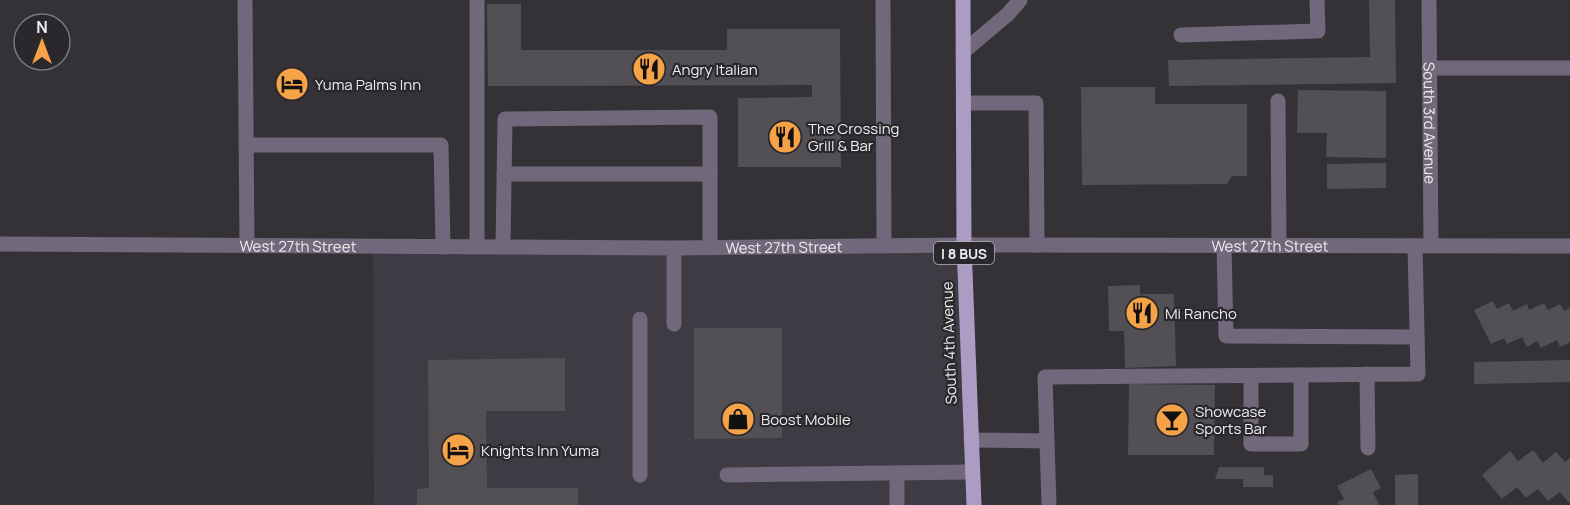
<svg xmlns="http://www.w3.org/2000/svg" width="1570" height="505" font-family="Manrope,sans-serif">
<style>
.built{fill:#3f3b44}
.building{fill:#525054}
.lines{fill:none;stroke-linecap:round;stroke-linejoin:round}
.service{stroke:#70687b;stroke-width:15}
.minor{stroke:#70687b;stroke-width:15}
.primary{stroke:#ac9bc2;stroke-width:15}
.labels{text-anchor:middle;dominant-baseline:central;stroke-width:4.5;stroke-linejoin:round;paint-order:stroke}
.shield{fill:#2a282c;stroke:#b3b2b4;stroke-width:1.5}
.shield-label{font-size:14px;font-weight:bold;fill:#eeedef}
.poi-label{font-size:15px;fill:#eeedef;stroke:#2a282c;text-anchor:start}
.street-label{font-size:15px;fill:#eeedef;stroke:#2a282c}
</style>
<rect width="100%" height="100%" fill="#343236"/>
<!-- built -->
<polygon class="built" points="964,245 973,505 374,505 373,246"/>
<!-- building -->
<g class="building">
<polygon points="1369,0 1395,0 1396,83 1169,86 1168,60 1370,57"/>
<polygon points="487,4 521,4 521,50 727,50 727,29 840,29 841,167 738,167 738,98 812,97 812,85 488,86"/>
<polygon points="1081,87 1155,87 1155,104 1247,104 1247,176 1232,176 1227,184 1082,185"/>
<polygon points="1298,90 1386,91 1386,158 1326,157 1327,133 1297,133"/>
<polygon points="1386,163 1386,188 1327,189 1327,164"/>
<polygon points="1140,285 1140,294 1174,294 1176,366 1125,368 1124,331 1109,331 1108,286"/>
<polygon points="1493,301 1497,309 1509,303 1513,311 1527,304 1529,310 1544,303 1548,310 1560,304 1564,311 1570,308 1570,342 1560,347 1557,340 1541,348 1537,341 1527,347 1522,337 1507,344 1504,338 1491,344 1474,310"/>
<polygon points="694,328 782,328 782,438 694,439"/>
<polygon points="565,358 565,411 486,411 487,488 578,488 578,505 417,505 417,489 429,488 428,360"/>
<polygon points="1570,360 1570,382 1474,384 1474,362"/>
<polygon points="1129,384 1215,385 1214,455 1128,455"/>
<polygon points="1533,450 1543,463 1556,452 1565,462 1570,458 1570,504 1560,492 1548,501 1538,489 1526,498 1517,487 1502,499 1482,475 1510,451 1518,461"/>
<polygon points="1219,467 1264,467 1264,475 1273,475 1273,487 1243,487 1243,479 1215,479"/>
<polygon points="1371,469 1381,488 1373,492 1379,505 1339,505 1337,502 1344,499 1337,486"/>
<polygon points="1418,474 1418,505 1395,505 1395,475"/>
</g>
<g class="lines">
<!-- service -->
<g class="service">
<polyline points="245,0 247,246"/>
<polyline points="477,0 477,247"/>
<polyline points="883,0 884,246"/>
<polyline points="1181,35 1318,31 1317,0"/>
<polyline points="963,52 1008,14 1020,0"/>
<polyline points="1429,68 1570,68"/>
<polyline points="1278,101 1279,246"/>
<polyline points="964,103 1036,103 1037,245"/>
<polyline points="247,145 441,145 443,247"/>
<polyline points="504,174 710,174"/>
<polyline points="1224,246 1226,336 1417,337"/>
<polyline points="503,247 505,119 710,117 710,247"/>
<polyline points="674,248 674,324"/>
<polyline points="640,319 640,475"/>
<polyline points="1367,374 1368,448"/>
<polyline points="1251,376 1251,444 1301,444 1301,375"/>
<polyline points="971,440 1047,441"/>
<polyline points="897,473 897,505"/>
<polyline points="727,475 972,472"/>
<polyline points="1049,505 1045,377 1418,374 1415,246"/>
</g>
<!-- minor -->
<g class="minor">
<path id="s1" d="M1429,0l2,246"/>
<path id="s2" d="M0,244l674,4 290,-3 606,1"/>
</g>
<!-- primary -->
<polyline class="primary" points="963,0 964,245 974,505"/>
</g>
<!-- icons -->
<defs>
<g id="restaurant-disc" transform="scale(1.725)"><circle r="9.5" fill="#f6a246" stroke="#2a282c"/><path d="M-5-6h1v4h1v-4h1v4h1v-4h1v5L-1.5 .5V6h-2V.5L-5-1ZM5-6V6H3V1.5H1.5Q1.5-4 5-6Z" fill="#111"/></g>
<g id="hotel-disc" transform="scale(1.725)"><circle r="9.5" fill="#f6a246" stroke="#2a282c"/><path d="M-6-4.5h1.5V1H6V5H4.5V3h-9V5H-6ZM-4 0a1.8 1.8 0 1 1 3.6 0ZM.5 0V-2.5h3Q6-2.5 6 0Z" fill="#111"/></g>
<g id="shop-disc" transform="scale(1.725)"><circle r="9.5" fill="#f6a246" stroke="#2a282c"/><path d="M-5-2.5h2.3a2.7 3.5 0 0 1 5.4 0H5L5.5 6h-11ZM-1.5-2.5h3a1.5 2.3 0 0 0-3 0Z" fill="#111"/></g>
<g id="bar-disc" transform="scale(1.725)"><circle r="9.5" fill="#f6a246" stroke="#2a282c"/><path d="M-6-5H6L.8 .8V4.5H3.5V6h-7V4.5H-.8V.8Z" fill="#111"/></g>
</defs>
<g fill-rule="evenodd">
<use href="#restaurant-disc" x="649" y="69"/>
<use href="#hotel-disc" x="292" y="84"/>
<use href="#restaurant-disc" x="785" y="137"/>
<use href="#restaurant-disc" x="1142" y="313"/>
<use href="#shop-disc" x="738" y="419"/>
<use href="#bar-disc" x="1172" y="420"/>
<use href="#hotel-disc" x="458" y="450"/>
</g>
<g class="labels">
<!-- shield labels -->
<rect class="shield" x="934" y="242" width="60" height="22" rx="4.5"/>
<g class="shield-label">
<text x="964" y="253">I 8 BUS</text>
</g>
<!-- poi labels -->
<g class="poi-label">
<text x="672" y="69">Angry Italian</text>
<text x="315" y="84">Yuma Palms Inn</text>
<text x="808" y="128">The Crossing<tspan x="808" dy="17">Grill &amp; Bar</tspan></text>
<text x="1165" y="313">Mi Rancho</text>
<text x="1195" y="411">Showcase<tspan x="1195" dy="17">Sports Bar</tspan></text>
<text x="761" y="419">Boost Mobile</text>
<text x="481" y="450">Knights Inn Yuma</text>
</g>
<!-- street labels -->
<g class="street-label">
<text stroke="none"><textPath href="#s1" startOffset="123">South 3rd Avenue</textPath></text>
<text stroke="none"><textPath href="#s2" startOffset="298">West 27th Street</textPath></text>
<text stroke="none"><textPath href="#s2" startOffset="1270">West 27th Street</textPath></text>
<text stroke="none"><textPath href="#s2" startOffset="784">West 27th Street</textPath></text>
<text transform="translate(949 343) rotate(-92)">South 4th Avenue</text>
</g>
</g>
<!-- north arrow -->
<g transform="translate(42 42)"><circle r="28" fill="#2a282c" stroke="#78777a" stroke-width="1.5"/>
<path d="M0-4.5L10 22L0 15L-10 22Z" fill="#f6a246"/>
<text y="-9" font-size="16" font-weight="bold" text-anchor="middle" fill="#eeedef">N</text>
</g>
</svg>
